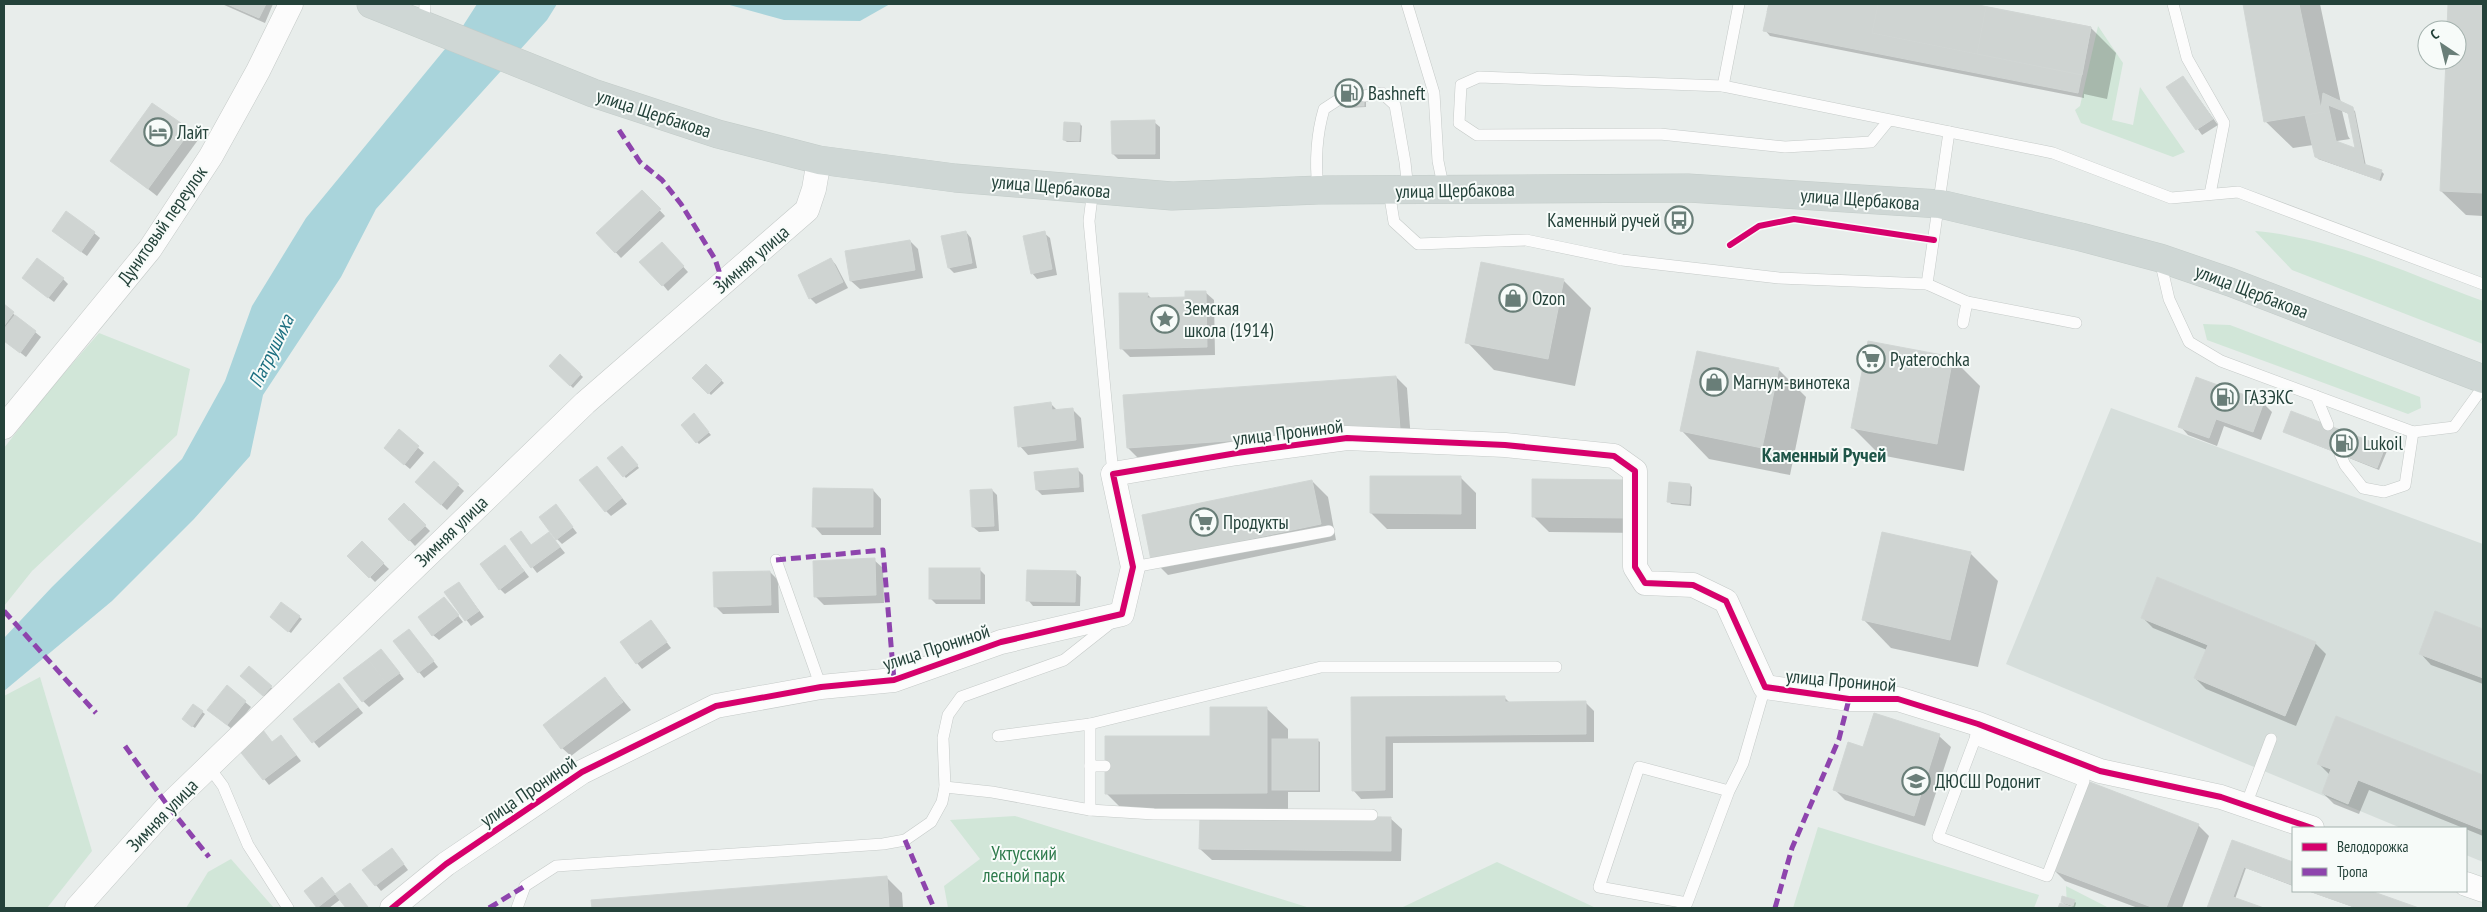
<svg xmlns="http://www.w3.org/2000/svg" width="2487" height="912" font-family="'PT Sans Narrow',sans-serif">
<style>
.built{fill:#d6dedb}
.green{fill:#d1e6d8}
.water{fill:#a9d4db}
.shadow{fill:#0003;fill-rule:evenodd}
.building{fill:#cfd4d2;stroke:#d1d6d4;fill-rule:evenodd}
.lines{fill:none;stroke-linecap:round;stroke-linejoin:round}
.lane-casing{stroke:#c5cac8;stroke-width:12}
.street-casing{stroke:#c5cac8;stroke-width:25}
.primary-casing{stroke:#c3ccc9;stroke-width:29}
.lane{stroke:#fcfcfc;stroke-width:11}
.street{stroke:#fcfcfc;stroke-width:24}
.primary{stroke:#cfd7d5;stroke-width:28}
.quiet{stroke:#8e44ad;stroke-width:5;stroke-dasharray:10 5;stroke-linecap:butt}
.cycleway-casing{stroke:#f7fbf9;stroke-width:9}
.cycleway{stroke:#d6006c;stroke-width:6}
.labels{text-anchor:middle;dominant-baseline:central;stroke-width:4;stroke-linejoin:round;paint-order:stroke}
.poi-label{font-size:19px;fill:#24423a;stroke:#f7fbf9;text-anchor:start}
.street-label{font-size:19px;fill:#24423a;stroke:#f7fbf9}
.park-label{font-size:19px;fill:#2d7a4b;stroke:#f7fbf9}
.water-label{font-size:20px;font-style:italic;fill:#1c6f80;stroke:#f7fbf9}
.neighbourhood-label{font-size:20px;font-weight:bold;fill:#1f5548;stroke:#f7fbf9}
</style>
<rect width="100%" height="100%" fill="#e8edeb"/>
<!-- built -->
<polygon class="built" points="2111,408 2483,544 2483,862 2466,855 2466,828 2401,828 2006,664"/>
<!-- green -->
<g class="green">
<polygon points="2098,26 2123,63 2112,120 2133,125 2140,87 2185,152 2173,157 2081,123 2075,110 2080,106"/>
<path d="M2255,231c80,7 154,43 228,70v43l-191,-74z"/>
<polygon points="2203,324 2230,325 2420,397 2421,408 2408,414 2207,340"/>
<polygon points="99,333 190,369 177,435 32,571 4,606 4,448 46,394"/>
<polygon points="40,677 92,851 47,908 4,908 4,696"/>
<polygon points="1015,816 1310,908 948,908 944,886 980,859 950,820"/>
<polygon points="1818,827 2039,895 2034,908 1793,908"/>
<polygon points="231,859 274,908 186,908 208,872"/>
<polygon points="1497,862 1596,908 1401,908"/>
<polygon points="2066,886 2109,908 2067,908"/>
</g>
<!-- water -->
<g class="water">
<polygon points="477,4 557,4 547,20 376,209 341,277 263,395 250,456 194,519 112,601 4,691 4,638 52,587 182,459 225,381 252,306 306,218 459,32"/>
<polygon points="726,4 890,4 860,21 784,20"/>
</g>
<!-- shadow -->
<g class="shadow">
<polygon points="222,4 273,4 265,23"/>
<polygon points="1431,4 1449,4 1433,5"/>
<polygon points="1770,4 1966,4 2091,28 2116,53 2107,99 2084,94 2084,98 1770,36 1765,30"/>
<path d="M2244,4h76l21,99 14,8 11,55 16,6 2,2 -3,7 -63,-22 -5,-14 -20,3 -28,-27zM2342,111l7,3 7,36 -19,-7v-2l13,-2 -2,-3z"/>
<polygon points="2450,5 2483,7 2483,216 2466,215 2441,191 2447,60 2457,60 2457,30 2448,30"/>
<polygon points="2183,77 2218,125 2202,135 2168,87"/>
<polygon points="1366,94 1366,107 1345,108 1343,105"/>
<polygon points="1154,122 1160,127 1160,159 1118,159 1113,154"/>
<polygon points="1080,124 1082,126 1081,142 1067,142 1064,140"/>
<polygon points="190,131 198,140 157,196 112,161"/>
<polygon points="642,191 665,216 621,258 598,233"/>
<polygon points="966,232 971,238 977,268 954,273 949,268"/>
<polygon points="94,233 100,238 87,256 59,236"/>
<polygon points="1044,233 1050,238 1057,275 1037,279 1032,273"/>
<polygon points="910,241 918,249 923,278 860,289 851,281 846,252"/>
<polygon points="667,249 688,272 668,291 663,285"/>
<polygon points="831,259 836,265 848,288 816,304 810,298"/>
<polygon points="63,279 68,284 54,302 29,283"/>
<polygon points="1563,280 1591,308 1575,386 1494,370 1467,342"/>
<polygon points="1205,292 1214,300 1215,355 1130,357 1122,349 1147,294 1152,299 1187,299"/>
<polygon points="4,306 41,337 26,357 4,340"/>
<polygon points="560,356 583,377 573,388 551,366"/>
<polygon points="1952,358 1980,386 1964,471 1880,455 1852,427"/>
<polygon points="706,366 724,383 711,395 694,378"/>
<polygon points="1778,369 1806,397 1790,475 1709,459 1682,431"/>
<polygon points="1396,377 1407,388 1411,440 1139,459 1128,448"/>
<polygon points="2263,403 2272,412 2261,440 2224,426 2217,446 2188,435 2180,426"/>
<polygon points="1051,404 1058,411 1072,409 1081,418 1084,448 1028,455 1020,446"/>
<polygon points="694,415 711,435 699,444 697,442"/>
<polygon points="399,431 424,453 410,469 391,453"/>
<polygon points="2284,432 2384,448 2387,451 2379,470"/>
<polygon points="622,448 639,468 626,478 609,458"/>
<polygon points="434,463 464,491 447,510 422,487"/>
<polygon points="1077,469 1083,475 1084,492 1042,495 1037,490"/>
<polygon points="602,473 627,504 611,516 606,511"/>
<polygon points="1460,477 1476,493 1476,529 1387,529 1371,513"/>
<polygon points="1312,481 1328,497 1336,540 1168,575 1152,559"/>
<polygon points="1628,482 1643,533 1549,532 1533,516"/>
<polygon points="1690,485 1692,487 1691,506 1671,504 1669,501"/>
<polygon points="873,490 881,499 881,535 822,535 814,526"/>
<polygon points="992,490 997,495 999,531 979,532 973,527"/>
<polygon points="404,505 430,531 415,546 390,519"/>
<polygon points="556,506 577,533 562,544 557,539"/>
<polygon points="521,532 532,546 549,533 565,553 537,573 511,539"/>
<polygon points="362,543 389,569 375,582 349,556"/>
<polygon points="510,552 529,577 505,594 500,589"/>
<polygon points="1970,553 1998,581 1978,667 1891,648 1864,620"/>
<polygon points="874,560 883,568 884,603 824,605 816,597"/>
<polygon points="979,569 985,575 985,604 936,604 930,598"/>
<polygon points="770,572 778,580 779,613 723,614 715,606"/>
<polygon points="1075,572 1081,577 1080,606 1033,606 1028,600"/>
<polygon points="464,590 484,617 471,626 446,593"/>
<polygon points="282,604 302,619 291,633 274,620"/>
<polygon points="449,604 463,622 439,640 433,635"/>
<polygon points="2436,612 2483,630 2483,684 2431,665 2420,653"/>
<polygon points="2142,617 2315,643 2326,654 2296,726 2206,689 2195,678 2207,650 2153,628"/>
<polygon points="651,621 671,648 642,669 637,663"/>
<polygon points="414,636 438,667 424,678 419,672"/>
<polygon points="386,656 404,679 369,707 363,701"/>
<polygon points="249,668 273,689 266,698 242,676"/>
<polygon points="605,679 631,710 571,756 562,748"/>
<polygon points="339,684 363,713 319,748 295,719"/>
<polygon points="227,687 251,707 233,730 215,715"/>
<polygon points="1504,697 1511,704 1586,703 1594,711 1594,742 1393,743 1393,798 1361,799 1353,790 1352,699"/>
<polygon points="193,705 205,714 195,728 186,721"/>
<polygon points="1266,708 1288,729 1288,740 1317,740 1320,742 1320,792 1288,792 1288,814 1390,818 1402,829 1401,861 1212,860 1200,849 1201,814 1127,814 1106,793"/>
<polygon points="2337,717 2483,776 2483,836 2369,790 2359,814 2334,804 2323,793 2330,775 2318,763"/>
<polygon points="1939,736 1951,747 1925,826 1845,800 1834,789 1864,749"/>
<polygon points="286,742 301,761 269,785 240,749"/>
<polygon points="2198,825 2209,836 2182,908 2138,908 2065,881 2054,870"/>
<polygon points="2233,841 2293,864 2293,886 2246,868 2235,899 2261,908 2208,908"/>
<polygon points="397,855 408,870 381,891 364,871"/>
<polygon points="886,877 902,893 903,908 593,908 593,902"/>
<polygon points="327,884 336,895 350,885 368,908 347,908 341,899 329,908 319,908 305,891"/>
<polygon points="2308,891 2368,891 2416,908 2356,908"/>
<polygon points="2074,901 2076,903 2075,907 2069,906 2072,908 2060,908 2061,904 2066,906 2062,902"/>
</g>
<!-- building -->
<g class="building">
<polygon points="227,4 266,4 259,18"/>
<polygon points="1769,4 1878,4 1872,33 1767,12"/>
<polygon points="1769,4 1973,4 2091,27 2078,93 1763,31"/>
<polygon points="1878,4 1973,4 1986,7 1977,54 1872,33"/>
<polygon points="2243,4 2299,4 2321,109 2325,112 2264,122"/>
<polygon points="2448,4 2483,5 2483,193 2440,191 2446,60 2457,60 2457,30 2447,30"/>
<polygon points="1986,7 2091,27 2082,75 1977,54"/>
<polygon points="2183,76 2213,119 2196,130 2166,87"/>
<rect x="1341" y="91" width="23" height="15"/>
<path d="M2323,93l30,14 11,57 18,6 -3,10 -64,-23 -10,-42 20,-3 -4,-3zM2328,105l20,8 7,35 -19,-7z"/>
<polygon points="152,103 191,130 148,189 110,161"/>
<polygon points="1155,120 1155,154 1112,154 1111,121"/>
<polygon points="1064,122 1080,123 1079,141 1063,140"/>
<polygon points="642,190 661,209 615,253 596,233"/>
<polygon points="66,211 95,232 81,252 52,231"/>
<polygon points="966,231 972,263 948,268 941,236"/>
<polygon points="1045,231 1052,269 1031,274 1023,236"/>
<polygon points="910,240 915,270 850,281 845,251"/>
<polygon points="662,242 684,266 662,286 639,262"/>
<polygon points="37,258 64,278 48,298 22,278"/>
<polygon points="831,258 843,282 809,299 798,275"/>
<polygon points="1481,262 1564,279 1548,359 1465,343"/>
<polygon points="1185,291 1206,291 1207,347 1120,349 1119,293 1148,293 1147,298 1185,297"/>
<polygon points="4,304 14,312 4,326"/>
<polygon points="15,315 36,331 20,353 4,341 4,329"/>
<polygon points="1868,341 1953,357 1937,444 1851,428"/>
<polygon points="1697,351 1779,368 1762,448 1680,431"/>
<polygon points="560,354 581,374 570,386 549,366"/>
<polygon points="706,364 722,380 708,394 692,378"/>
<polygon points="1396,376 1400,429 1127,448 1123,395"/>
<polygon points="2196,377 2264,402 2253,432 2216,419 2209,438 2178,427"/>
<polygon points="1051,402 1052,410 1073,408 1076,440 1018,447 1014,407"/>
<polygon points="2291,411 2385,447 2377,468 2283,432"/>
<polygon points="694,413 709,432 696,443 681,425"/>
<polygon points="399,429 419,446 404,465 384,448"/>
<polygon points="622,446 638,465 623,477 607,458"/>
<polygon points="434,461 459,484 441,505 415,482"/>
<polygon points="597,466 622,498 605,512 579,480"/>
<polygon points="1078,468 1079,487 1036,490 1034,472"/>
<polygon points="1370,476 1461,476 1461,514 1370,513"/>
<polygon points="1532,479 1628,480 1628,518 1532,517"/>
<polygon points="1312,480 1321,524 1151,560 1142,515"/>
<polygon points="1669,482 1690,484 1689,504 1667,502"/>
<polygon points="813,488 873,489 873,527 812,527"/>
<polygon points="992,489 994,526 972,527 970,490"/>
<polygon points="404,503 426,525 409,541 388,519"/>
<polygon points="556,504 573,527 556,540 539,517"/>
<polygon points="521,531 531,545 549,532 560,547 531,568 510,539"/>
<polygon points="1882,532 1971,552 1950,640 1862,620"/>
<polygon points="362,541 384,563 369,578 347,556"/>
<polygon points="505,545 524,571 499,590 480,564"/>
<polygon points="875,558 876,595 814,597 813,561"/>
<rect x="929" y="568" width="51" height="31"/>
<polygon points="1027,570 1076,571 1075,602 1026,601"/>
<polygon points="770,571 771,605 714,607 713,572"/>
<polygon points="2157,577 2316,642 2285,716 2194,678 2208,645 2141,618"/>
<polygon points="459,582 479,611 465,621 444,592"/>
<polygon points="444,597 459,615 432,636 418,617"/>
<polygon points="281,602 300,616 288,632 270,617"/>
<polygon points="2435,611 2483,629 2483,678 2419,654"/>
<polygon points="651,620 667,642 636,664 620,642"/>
<polygon points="409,629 434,661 418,673 393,641"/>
<polygon points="381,649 400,673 386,683 368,659"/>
<polygon points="368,659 386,683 362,702 343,678"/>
<polygon points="249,666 272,686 263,696 240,676"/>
<polygon points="605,677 623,702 561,749 543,725"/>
<polygon points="339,683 358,707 312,743 293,719"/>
<polygon points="227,685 246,701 227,725 207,710"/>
<polygon points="1505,696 1505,702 1586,701 1586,734 1385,736 1385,790 1352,791 1351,697"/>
<polygon points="193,704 203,711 192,727 182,719"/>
<polygon points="1210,707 1267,707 1267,793 1105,794 1105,736 1210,736"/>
<polygon points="1874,713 1940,734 1914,816 1833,790 1848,742 1863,747"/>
<polygon points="2336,716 2483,775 2483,830 2358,780 2348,804 2322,793 2331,769 2317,764"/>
<polygon points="263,730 272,742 281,735 296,755 263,780 238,749"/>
<rect x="1272" y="739" width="46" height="51"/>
<polygon points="2087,781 2199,824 2166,908 2154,908 2053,870"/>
<polygon points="1200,815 1391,817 1391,851 1199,849"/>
<polygon points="2232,840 2293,862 2293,885 2244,867 2233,897 2264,908 2207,908"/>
<polygon points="392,848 404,864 375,886 362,870"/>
<polygon points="887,876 889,908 592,908 591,900"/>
<polygon points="322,877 335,894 317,908 304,891"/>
<polygon points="350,883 368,907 367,908 346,908 335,894"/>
<polygon points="2309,891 2371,891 2419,908 2357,908"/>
<polygon points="2062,896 2075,900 2073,906 2061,902"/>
<polygon points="2060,903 2072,907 2072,908 2058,908"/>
</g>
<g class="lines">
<!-- lane casing -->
<g class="lane-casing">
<g id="lane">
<polyline points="1407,4 1434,93 1438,161 1444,190"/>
<polyline points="2173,4 2187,58 2224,123 2210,194"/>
<polyline points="424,25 425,4"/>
<polyline points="1723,86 1739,4"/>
<polyline points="1364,96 1382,93 1395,105 1405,162 1408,190"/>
<polyline points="1889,120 1871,142 1785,147 1660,134 1477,135 1459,123 1461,85 1479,77 1723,86 2053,153 2171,198 2238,192 2483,284"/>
<polyline points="1093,189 1089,221 1113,474"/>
<path d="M1318,190c-3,-28 -2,-54 6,-81l17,-11"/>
<polyline points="1389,191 1394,222 1418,244 1526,240 1622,260 1779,278 1927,284 1967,302 2076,323"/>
<polyline points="2160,260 2169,299 2189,342 2221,361 2413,432 2454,427 2483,387"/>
<polyline points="1927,284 1949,132"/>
<polyline points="1963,323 1967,302"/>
<polyline points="2316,396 2328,425"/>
<polyline points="2340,454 2345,465 2363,488 2384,492 2405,485 2413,432"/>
<polyline points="776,560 821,687"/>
<polyline points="1133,567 1329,531"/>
<polyline points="1090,724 1090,810"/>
<polyline points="998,736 1090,724 1321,667 1556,667"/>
<polyline points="1975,739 2084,781 2047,876 1938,837 1975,739 1978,724"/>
<polyline points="1090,766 1105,766"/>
<polyline points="209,767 223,786 248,845 288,908"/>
<polyline points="945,787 992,792 1090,810 1154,814 1372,815"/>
<polyline points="1729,791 1687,903 1599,887 1639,767 1729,791 1743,763 1765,687"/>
<polyline points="2246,805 2271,739"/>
<polyline points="517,908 525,886 556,866 883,844 905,840 931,822 942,802 945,787 943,738 948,715 961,697 1064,660 1112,622"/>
</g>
</g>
<!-- street casing -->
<g class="street-casing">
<g id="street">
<polyline points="4,427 150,249 211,156 258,71 291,4"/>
<polyline points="2466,884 2483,890"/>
<polyline points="77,908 168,806 585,403 807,210 814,189 819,160"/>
<polyline points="392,908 446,864 582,772 716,706 821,687 894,680 1001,642 1122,614 1133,567 1113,474 1237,453 1347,438 1505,445 1614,456 1635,471 1635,567 1645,583 1693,585 1726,601 1765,687 1849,699 1898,699 1978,724 2100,771 2221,797 2312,828"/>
</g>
</g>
<!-- primary casing -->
<g class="primary-casing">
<polyline id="primary" points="371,4 593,93 718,134 819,160 955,178 1172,196 1318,190 1688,188 1940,204 2081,237 2160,258 2230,282 2483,379"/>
</g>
<!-- lane -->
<use href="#lane" class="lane"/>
<!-- street -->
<use href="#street" class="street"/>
<!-- primary -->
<use href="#primary" class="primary"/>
<!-- quiet -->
<g class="quiet">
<polyline points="619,130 640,162 662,180 681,204 715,259 719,271 717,288"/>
<polyline points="776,560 883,550 894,680"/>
<polyline points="4,611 96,713"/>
<polyline points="125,746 168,806 209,857"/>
<polyline points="905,840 934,908"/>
<polyline points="489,908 525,886"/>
<polyline points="1775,908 1792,848 1839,739 1849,699"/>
</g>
<!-- cycleway casing -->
<g class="cycleway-casing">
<g id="cycleway">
<polyline points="1730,245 1759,226 1794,219 1934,240"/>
<polyline points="392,908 446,864 582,772 716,706 821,687 894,680 1001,642 1122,614 1133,567 1113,474 1237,453 1347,438 1505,445 1614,456 1635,471 1635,567 1645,583 1693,585 1726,601 1765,687 1849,699 1898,699 1978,724 2100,771 2221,797 2312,828"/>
</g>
</g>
<!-- cycleway -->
<use href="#cycleway" class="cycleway"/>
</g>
<!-- icons -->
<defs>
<g id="fuel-ring" transform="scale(1.4375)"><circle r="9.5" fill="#f7fbf9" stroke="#697e78" stroke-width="1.5"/><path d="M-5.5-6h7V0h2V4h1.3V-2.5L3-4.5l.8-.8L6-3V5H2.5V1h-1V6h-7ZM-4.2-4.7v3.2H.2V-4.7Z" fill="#697e78"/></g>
<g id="hotel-ring" transform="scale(1.4375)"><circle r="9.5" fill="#f7fbf9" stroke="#697e78" stroke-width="1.5"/><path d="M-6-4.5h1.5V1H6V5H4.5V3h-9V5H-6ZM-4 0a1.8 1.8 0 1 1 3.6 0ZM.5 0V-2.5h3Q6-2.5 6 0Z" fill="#697e78"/></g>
<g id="bus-ring" transform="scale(1.4375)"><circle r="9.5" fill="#f7fbf9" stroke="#697e78" stroke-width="1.5"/><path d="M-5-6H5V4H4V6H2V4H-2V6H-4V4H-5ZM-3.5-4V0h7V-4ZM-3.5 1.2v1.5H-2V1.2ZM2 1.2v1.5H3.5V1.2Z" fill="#697e78"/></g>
<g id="shop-ring" transform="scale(1.4375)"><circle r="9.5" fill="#f7fbf9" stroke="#697e78" stroke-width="1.5"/><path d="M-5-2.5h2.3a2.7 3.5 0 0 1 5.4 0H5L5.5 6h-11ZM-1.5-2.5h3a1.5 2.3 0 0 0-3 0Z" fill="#697e78"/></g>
<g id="sight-ring" transform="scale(1.4375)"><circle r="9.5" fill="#f7fbf9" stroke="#697e78" stroke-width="1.5"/><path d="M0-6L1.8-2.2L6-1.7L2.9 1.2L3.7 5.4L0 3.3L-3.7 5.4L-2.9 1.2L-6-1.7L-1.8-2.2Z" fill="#697e78"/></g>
<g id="supermarket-ring" transform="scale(1.4375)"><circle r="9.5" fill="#f7fbf9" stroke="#697e78" stroke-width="1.5"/><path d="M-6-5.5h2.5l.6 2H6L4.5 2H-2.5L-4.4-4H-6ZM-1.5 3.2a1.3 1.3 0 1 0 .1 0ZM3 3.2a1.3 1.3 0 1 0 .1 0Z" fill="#697e78"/></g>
<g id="school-ring" transform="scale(1.4375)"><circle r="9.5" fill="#f7fbf9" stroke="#697e78" stroke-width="1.5"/><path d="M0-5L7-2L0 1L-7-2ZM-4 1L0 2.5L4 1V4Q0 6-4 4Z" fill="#697e78"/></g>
</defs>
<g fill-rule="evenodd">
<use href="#fuel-ring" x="1349" y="93"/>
<use href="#hotel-ring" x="158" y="132"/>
<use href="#bus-ring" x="1679" y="220"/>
<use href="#shop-ring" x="1513" y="298"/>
<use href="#sight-ring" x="1165" y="319"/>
<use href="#supermarket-ring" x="1871" y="359"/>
<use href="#shop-ring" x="1714" y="382"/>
<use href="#fuel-ring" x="2225" y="397"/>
<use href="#fuel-ring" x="2344" y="443"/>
<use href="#supermarket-ring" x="1204" y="522"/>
<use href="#school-ring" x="1916" y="781"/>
</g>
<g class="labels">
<!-- poi labels -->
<g class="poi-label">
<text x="1368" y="93">Bashneft</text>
<text x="177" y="132">Лайт</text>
<text x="1660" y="220" text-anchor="end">Каменный ручей</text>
<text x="1532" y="298">Ozon</text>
<text x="1184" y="308">Земская<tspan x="1184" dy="22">школа (1914)</tspan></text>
<text x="1890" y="359">Pyaterochka</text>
<text x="1733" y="382">Магнум-винотека</text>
<text x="2244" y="397">ГАЗЭКС</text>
<text x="2363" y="443">Lukoil</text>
<text x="1223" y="522">Продукты</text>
<text x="1935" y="781">ДЮСШ Родонит</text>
</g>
<!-- street labels -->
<g class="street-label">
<text transform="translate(654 113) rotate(18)">улица Щербакова</text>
<text transform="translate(1051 186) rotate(5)">улица Щербакова</text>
<text transform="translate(1455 190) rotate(-1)">улица Щербакова</text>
<text transform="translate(1860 199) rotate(4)">улица Щербакова</text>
<text transform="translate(162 225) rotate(-55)">Дунитовый переулок</text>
<text transform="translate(751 259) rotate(-41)">Зимняя улица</text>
<text transform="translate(2252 291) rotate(21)">улица Щербакова</text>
<text transform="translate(1288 432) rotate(-7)">улица Прониной</text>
<text transform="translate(451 531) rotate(-44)">Зимняя улица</text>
<text transform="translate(936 647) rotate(-18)">улица Прониной</text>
<text transform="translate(1841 680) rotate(5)">улица Прониной</text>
<text transform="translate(528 791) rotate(-34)">улица Прониной</text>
<text transform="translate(162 815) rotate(-46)">Зимняя улица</text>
</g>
<!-- park labels -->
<g class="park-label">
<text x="1024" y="853">Уктусский<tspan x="1024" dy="22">лесной парк</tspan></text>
</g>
<!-- water labels -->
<g class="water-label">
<text transform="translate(271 351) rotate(-64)">Патрушиха</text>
</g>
<!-- neighbourhood labels -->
<g class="neighbourhood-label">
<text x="1824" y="455">Каменный Ручей</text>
</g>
</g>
<!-- border -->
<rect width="2487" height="912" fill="none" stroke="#24423a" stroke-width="10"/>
<!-- legend -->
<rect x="2292" y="827" width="175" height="65" fill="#f7fbf9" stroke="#a3b1ad"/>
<rect x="2302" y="843" width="25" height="8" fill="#d6006c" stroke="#a3b1ad"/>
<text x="2337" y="852" font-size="15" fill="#24423a">Велодорожка</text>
<rect x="2302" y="868" width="25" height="8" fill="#8e44ad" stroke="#a3b1ad"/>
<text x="2337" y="877" font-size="15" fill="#24423a">Тропа</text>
<!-- north arrow -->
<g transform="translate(2442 45) rotate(325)"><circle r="24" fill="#f7fbf9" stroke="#a3b1ad"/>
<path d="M0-4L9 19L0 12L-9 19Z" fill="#697e78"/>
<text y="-8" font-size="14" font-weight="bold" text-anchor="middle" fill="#24423a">С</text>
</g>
</svg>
